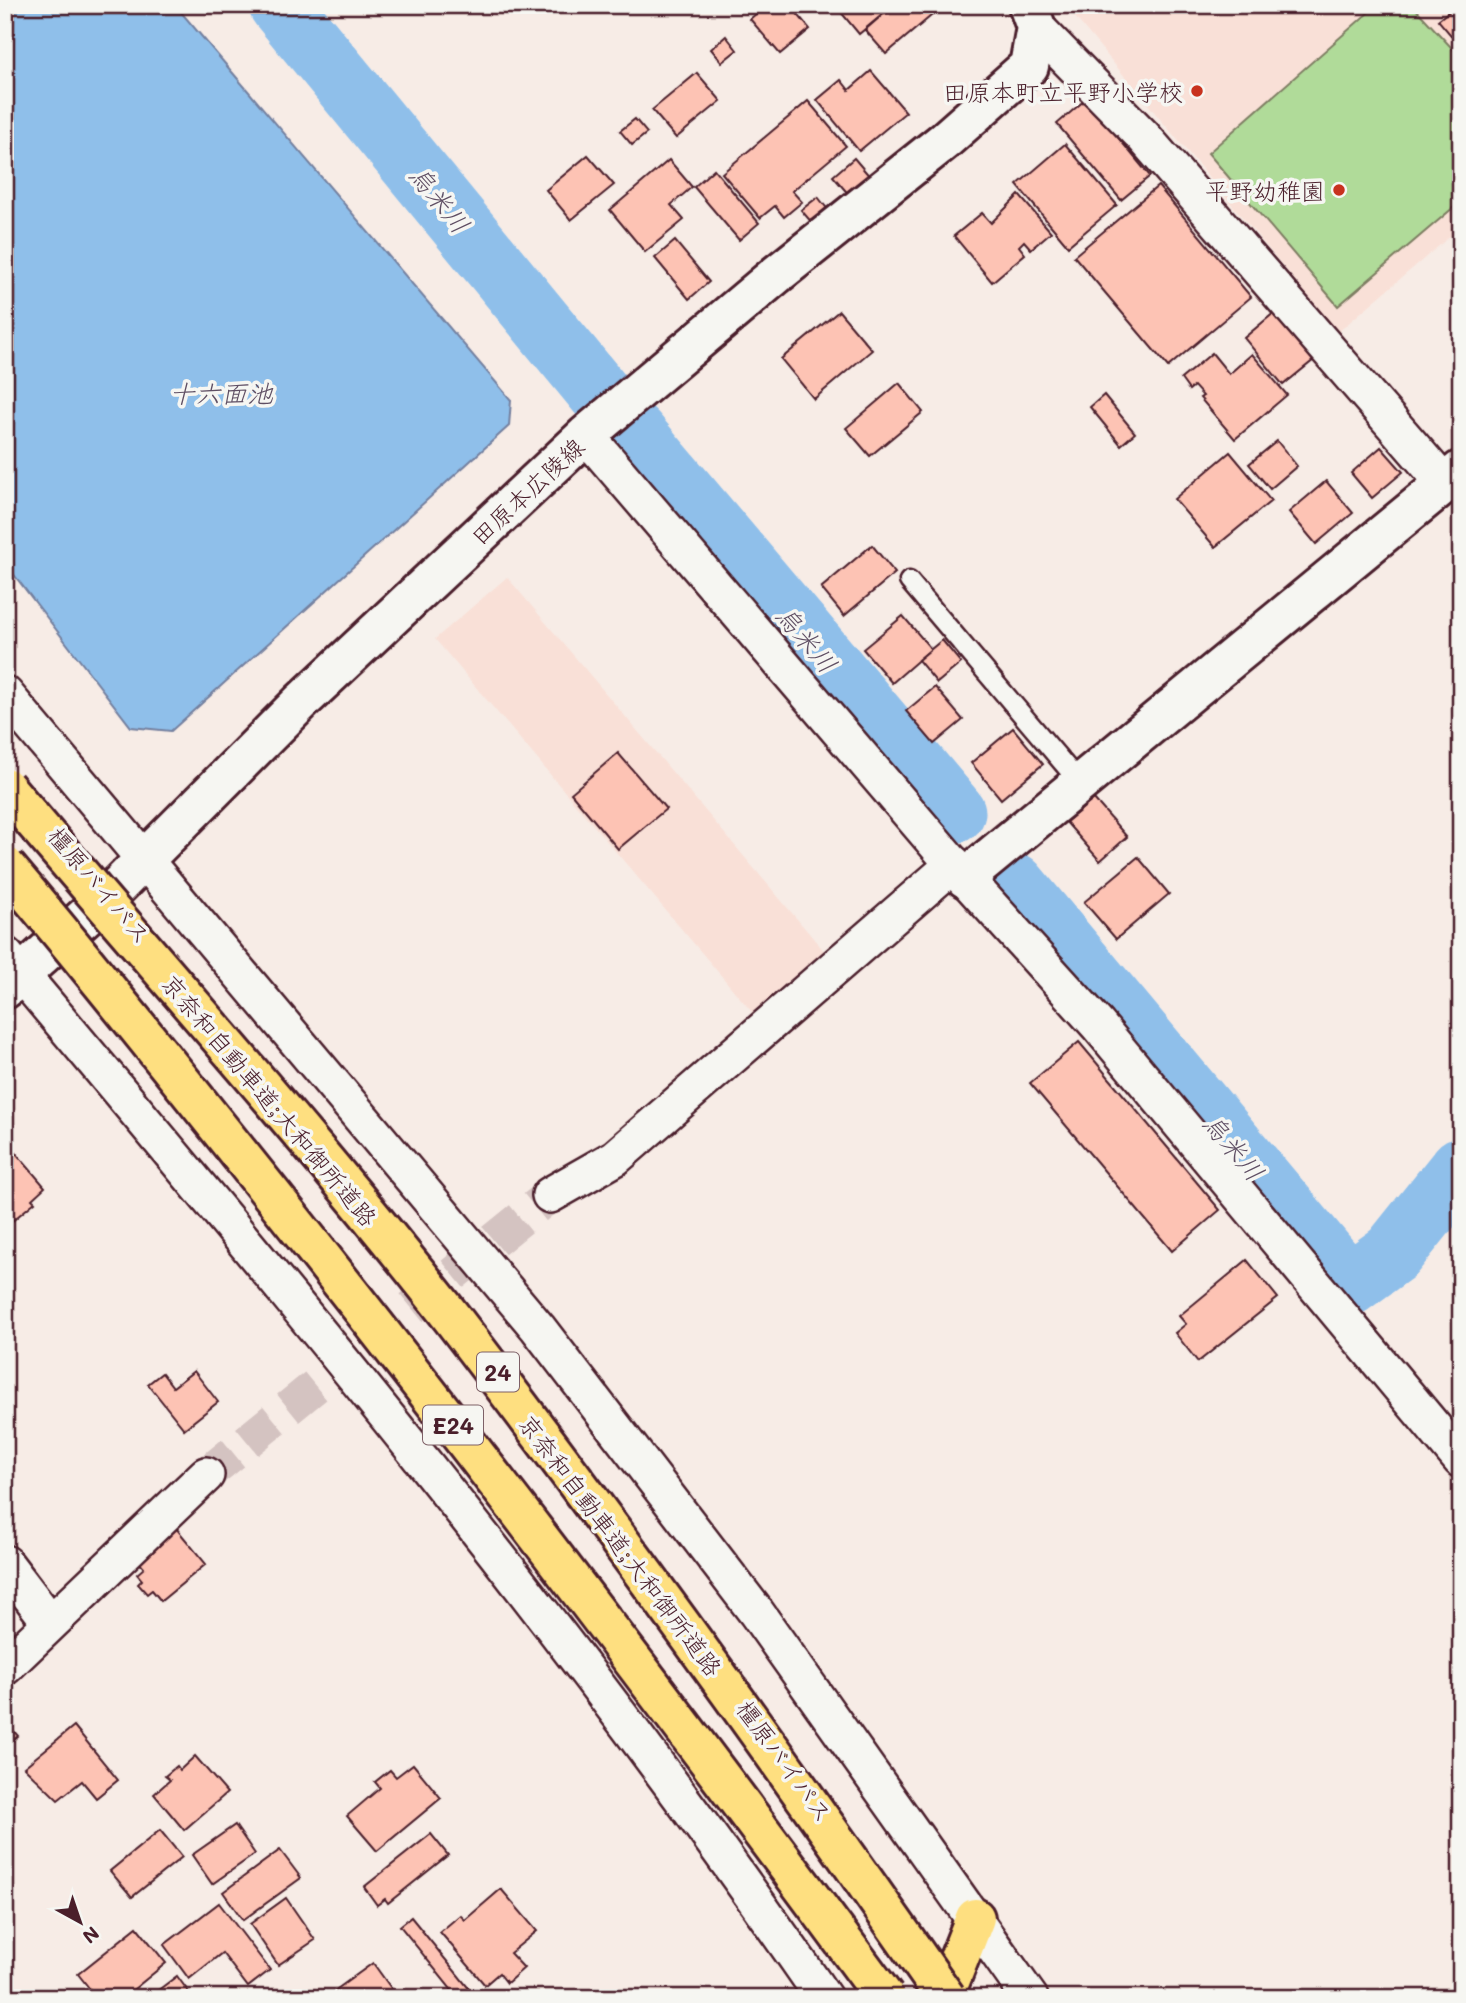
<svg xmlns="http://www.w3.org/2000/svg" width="1466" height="2003" font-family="Mali,'Klee One',sans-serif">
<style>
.built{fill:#f9e0d7}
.green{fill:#b0db99;stroke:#7d7d62;stroke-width:2}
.water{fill:#8fbfea;stroke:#737f9e;stroke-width:2}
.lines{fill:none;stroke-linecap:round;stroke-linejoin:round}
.river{stroke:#8fbfea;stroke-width:63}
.building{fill:#fdc3b4;stroke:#4a1f2b;stroke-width:2}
.minor-tunnel{stroke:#d4c3c1;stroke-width:35;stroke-dasharray:35 18;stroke-linecap:butt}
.service-casing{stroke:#4a1f2b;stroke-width:23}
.minor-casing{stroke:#4a1f2b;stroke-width:40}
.tertiary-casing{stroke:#4a1f2b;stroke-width:44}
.secondary-casing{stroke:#4a1f2b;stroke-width:44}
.trunk-casing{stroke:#4a1f2b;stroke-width:44}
.service{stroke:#f6f6f2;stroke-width:18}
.minor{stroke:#f6f6f2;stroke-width:35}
.tertiary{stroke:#f6f6f2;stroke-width:38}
.secondary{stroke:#f6f6f2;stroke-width:38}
.trunk{stroke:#fedf80;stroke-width:38}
.motorway-bridge-casing{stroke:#4a1f2b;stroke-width:44;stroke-linecap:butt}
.motorway-bridge{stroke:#fedf80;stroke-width:38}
.poi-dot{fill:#c8321e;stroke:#f6f6f2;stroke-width:2.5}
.labels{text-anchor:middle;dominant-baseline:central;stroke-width:7;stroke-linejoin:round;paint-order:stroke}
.shield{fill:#f6f6f2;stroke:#7e6067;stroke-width:2}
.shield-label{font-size:23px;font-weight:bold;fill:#4a1f2b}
.poi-label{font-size:24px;fill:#4a1f2b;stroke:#f6f6f2;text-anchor:end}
.street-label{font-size:24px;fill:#4a1f2b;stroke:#f6f6f2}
.water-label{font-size:26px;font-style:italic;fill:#5f4f64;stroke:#f6f6f2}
</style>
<rect width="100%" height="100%" fill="#f7ece6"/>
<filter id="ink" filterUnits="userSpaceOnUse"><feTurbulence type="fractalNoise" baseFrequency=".0143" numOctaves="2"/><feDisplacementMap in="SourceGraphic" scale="14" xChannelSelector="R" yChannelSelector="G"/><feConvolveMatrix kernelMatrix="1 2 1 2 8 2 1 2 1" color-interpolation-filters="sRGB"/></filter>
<g filter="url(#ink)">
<!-- built -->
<g class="built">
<polygon points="1065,5 1461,5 1461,227 1338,332"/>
<polygon points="507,577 830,958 758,1019 435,639"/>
</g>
<!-- green -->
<polygon class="green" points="1377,5 1415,8 1461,58 1461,201 1338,306 1208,153"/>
<!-- water -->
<polygon class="water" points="5,5 175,5 511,400 509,426 171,731 131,727 5,563"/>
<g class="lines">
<!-- river -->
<g class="river">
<polyline points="280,5 599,393"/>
<polyline points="634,433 954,812"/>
<polyline points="1014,884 1349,1285 1393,1253 1461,1168"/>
</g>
</g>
<!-- building -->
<g class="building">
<polygon points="766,5 790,5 810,29 780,54 750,19"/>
<polygon points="835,5 876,5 883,14 859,34"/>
<polygon points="894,5 944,5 886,54 865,30"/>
<polygon points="1457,5 1461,5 1461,47 1438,20"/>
<polygon points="726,36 737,50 722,62 711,49"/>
<polygon points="871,71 906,112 859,151 817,100 841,80 849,90"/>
<polygon points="697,73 721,101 676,138 652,110"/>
<polygon points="1086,99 1150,176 1121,200 1057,124"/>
<polygon points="808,101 846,146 792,191 802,202 784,217 775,206 760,218 722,173"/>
<polygon points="635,119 647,133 632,145 620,131"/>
<polygon points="1065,144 1117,205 1068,246 1017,185"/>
<polygon points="588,155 614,185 571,220 546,190"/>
<polygon points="854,158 871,178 850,196 833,176"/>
<polygon points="669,160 692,187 671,205 684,220 645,252 610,210"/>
<polygon points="714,169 759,223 739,240 694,187"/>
<polygon points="1158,186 1251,297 1168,367 1074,256"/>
<polygon points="1019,195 1051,232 1031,249 1024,241 1019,246 1025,254 992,282 954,236 982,213 991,223"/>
<polygon points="818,197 829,211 813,224 801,210"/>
<polygon points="675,241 709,282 689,299 655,258"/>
<polygon points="839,311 872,350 814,399 781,359"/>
<polygon points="1275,312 1315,359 1283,385 1244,338"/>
<polygon points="1212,353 1229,374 1252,354 1287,395 1235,439 1200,398 1203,396 1194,386 1189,390 1181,379"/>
<polygon points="899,383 923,412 870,456 846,428"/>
<polygon points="1104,395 1135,433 1121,445 1090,407"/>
<polygon points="1277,441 1297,466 1270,489 1249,464"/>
<polygon points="1381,447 1403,472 1372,498 1351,473"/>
<polygon points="1230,452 1271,501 1215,547 1174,499"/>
<polygon points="1326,481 1353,513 1316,544 1289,512"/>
<polygon points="872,545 895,573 844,616 821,588"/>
<polygon points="903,616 931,649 892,683 863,649"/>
<polygon points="942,640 961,663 937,683 918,660"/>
<polygon points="935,687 963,720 934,744 906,711"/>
<polygon points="1013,728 1043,764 1001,799 971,763"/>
<polygon points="618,753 666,809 618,849 571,793"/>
<polygon points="1094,799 1127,837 1100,861 1066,822"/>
<polygon points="1138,857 1169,894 1116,939 1084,902"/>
<polygon points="1079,1042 1220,1210 1172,1251 1030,1083"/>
<polygon points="10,1146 45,1187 32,1199 35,1202 11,1222 5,1215 5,1150"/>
<polygon points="1247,1260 1278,1298 1198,1362 1175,1333 1186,1324 1179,1316"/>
<polygon points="194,1371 218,1402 184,1429 148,1384 162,1373 173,1387"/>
<polygon points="176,1528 206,1564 161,1601 152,1590 147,1594 138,1584 142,1580 137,1574 144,1568 137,1560"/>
<polygon points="5,1721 18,1736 5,1747"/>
<polygon points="74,1726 118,1780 96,1798 82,1781 58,1800 24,1767"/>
<polygon points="195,1756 227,1793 184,1830 154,1794 170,1780 165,1776 177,1766 180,1770"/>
<polygon points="413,1764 441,1798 377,1851 347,1816 380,1788 375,1782 390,1770 396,1777"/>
<polygon points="235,1825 255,1854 212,1884 192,1855"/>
<polygon points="160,1830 182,1857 132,1897 110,1871"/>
<polygon points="431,1834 448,1855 388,1903 385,1899 377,1905 364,1887"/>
<polygon points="280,1850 301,1878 243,1920 223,1892"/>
<polygon points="501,1889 537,1931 510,1953 524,1968 507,1983 499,1973 485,1985 440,1932 460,1915 465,1920"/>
<polygon points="286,1898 315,1940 278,1965 250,1924"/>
<polygon points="219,1903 270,1970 248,1987 222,1953 189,1979 164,1945"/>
<polygon points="411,1917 475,1996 458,1998 400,1926"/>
<polygon points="137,1927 166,1963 123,1998 97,1998 78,1974"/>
<polygon points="373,1963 398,1998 315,1998 322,1992 326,1997"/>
<polygon points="177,1976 193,1998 150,1998 149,1997"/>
</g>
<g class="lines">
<!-- minor-tunnel -->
<polyline class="minor-tunnel" points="206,1475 550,1195"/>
<!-- service casing -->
<g class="service-casing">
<polyline id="service" points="909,581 1080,783"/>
</g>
<!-- minor casing -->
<g class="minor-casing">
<g id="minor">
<polyline points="1036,27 1143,136 1444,483"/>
<polyline points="586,435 965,878 1098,1025 1461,1460"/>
<polyline points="5,694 538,1328 756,1612 1030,1998"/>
<path d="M5,955c285,338 568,679 819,1043"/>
<polyline points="550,1195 615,1158 954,864"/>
<polyline points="5,1563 50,1622"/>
<polyline points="5,1667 206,1475"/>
</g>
</g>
<!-- tertiary casing -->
<g class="tertiary-casing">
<polyline id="tertiary" points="965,878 1461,470"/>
</g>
<!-- secondary casing -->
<g class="secondary-casing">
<polyline id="secondary" points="5,989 109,895 302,701 586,435 776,275 944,141 1029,66 1036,27 1028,5"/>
</g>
<!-- trunk casing -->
<g class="trunk-casing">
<polyline id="trunk" points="949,1984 975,1918"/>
</g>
<!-- service -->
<use href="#service" class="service"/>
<!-- minor -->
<use href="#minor" class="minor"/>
<!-- tertiary -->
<use href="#tertiary" class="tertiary"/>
<!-- secondary -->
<use href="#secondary" class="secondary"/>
<!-- trunk -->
<use href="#trunk" class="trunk"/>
<!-- motorway-bridge casing -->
<g class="motorway-bridge-casing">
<g id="motorway-bridge">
<path d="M5,787c149,177 305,349 447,531 171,222 334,450 494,680"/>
<path d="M5,866c92,108 179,219 268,330 209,263 412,531 612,802"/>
</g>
</g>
<!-- motorway-bridge -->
<use href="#motorway-bridge" class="motorway-bridge"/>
</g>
</g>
<!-- markers -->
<g class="poi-dot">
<circle cx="1197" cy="91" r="7"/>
<circle cx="1339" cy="190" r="7"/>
</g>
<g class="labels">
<!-- shield labels -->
<g class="shield">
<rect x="477" y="1352.5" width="42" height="39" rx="5"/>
<rect x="423" y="1405.5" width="60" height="39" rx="5"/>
</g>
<g class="shield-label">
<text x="498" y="1372">24</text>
<text x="453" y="1425">E24</text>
</g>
<!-- poi labels -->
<g class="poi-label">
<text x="1183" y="91">田原本町立平野小学校</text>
<text x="1325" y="190">平野幼稚園</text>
</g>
<!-- street labels -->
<g class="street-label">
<text transform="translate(527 491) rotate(-43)">田原本広陵線</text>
<text transform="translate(100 885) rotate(50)">橿原バイパス</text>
<text transform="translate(270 1100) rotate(50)">京奈和自動車道;大和御所道路</text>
<text transform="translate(621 1545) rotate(53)">京奈和自動車道;大和御所道路</text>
<text transform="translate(785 1761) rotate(54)">橿原バイパス</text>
</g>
<!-- water labels -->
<g class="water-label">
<text transform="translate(440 199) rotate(51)">烏米川</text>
<text x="221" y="393">十六面池</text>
<text transform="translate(807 639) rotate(50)">烏米川</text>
<text transform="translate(1234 1147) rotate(50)">烏米川</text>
</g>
</g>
<!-- margin -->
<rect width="1466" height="2003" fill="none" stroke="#f6f6f2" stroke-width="28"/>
<rect x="14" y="14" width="1438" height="1975" fill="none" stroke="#4a1f2b" stroke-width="2.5" filter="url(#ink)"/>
<!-- north arrow -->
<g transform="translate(80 1922) rotate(140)" stroke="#f6f6f2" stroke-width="5" paint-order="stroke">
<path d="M0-5L12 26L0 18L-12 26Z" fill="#4a1f2b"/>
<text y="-10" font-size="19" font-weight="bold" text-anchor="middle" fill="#4a1f2b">N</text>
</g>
</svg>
